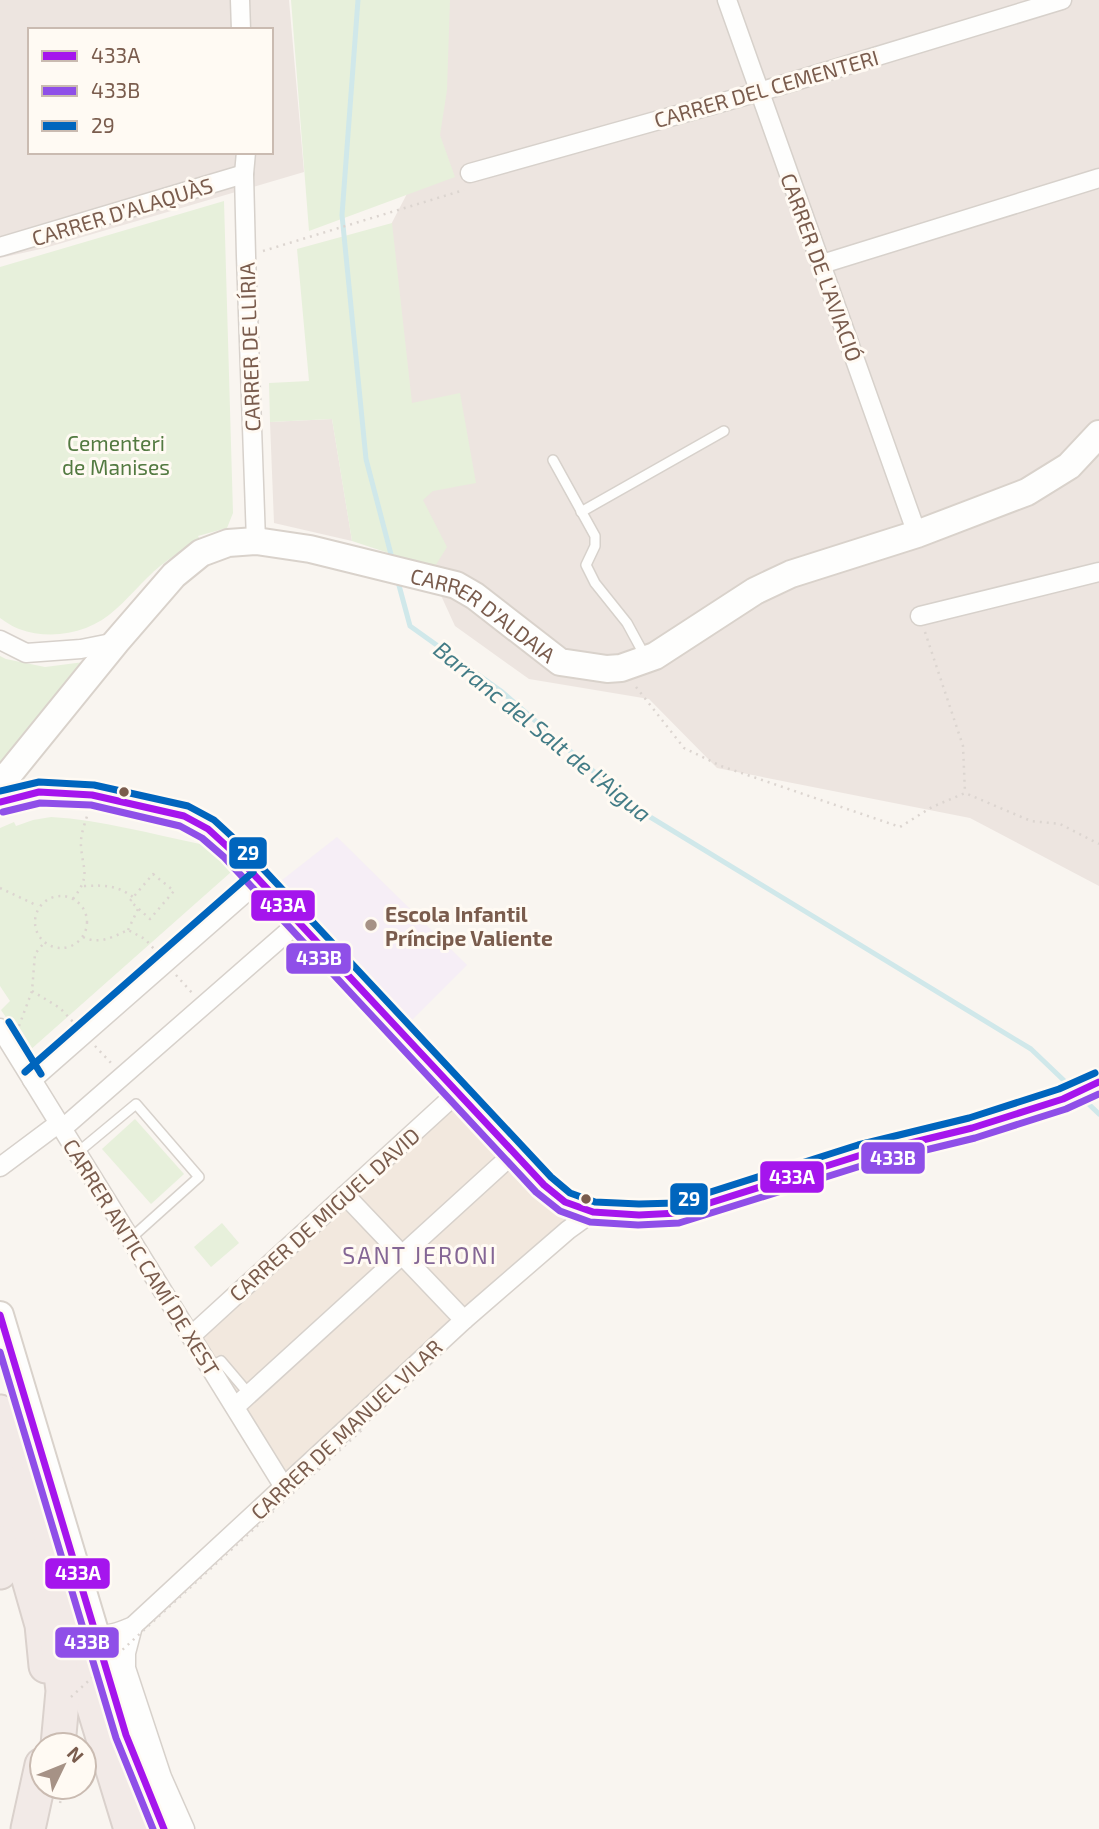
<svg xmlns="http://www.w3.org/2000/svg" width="1099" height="1829" font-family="'Exo 2',sans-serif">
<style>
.residential{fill:#f2e8de}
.industrial{fill:#ede5e0;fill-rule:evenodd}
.education{fill:#f6eef6}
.green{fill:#e7f0db}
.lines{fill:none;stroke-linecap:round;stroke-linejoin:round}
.stream{stroke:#d0e8ea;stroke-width:5}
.lane-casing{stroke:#d7d1cb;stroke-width:12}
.street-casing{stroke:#d7d1cb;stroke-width:21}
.secondary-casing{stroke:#d9d2cb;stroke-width:30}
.highway-casing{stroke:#dad1cc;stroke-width:37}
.path{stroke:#dcd5d0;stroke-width:2.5;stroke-dasharray:2 5;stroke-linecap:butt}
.lane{stroke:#fefefd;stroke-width:9}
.street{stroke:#fefefd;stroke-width:18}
.secondary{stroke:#fefefd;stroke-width:26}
.highway{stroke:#f2eae7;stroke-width:33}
.path-bridge{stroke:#dcd5d0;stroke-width:2.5;stroke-dasharray:2 5;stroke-linecap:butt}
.bus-1-casing{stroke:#fffaf3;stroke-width:12}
.bus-2-casing{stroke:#fffaf3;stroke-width:12}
.bus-3-casing{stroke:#fffaf3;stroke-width:12}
.bus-1{stroke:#a515ed;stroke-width:7}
.bus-2{stroke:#8f4fe8;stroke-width:7}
.bus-3{stroke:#0065bd;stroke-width:7}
.bus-dot{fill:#7a5c4d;stroke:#fffaf3;stroke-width:2.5}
.poi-dot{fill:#a69286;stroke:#fffaf3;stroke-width:2.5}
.labels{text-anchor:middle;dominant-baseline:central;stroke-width:6;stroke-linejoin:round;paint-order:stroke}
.street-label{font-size:21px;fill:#7a5c4d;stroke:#fffaf3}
.park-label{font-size:21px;fill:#537a41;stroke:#fffaf3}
.poi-label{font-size:21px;font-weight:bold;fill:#7a5c4d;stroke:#fffaf3;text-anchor:start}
.water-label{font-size:23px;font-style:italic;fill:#437c86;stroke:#fffaf3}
.neighbourhood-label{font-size:23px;letter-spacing:2px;fill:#846695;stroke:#fffaf3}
.line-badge{stroke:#fffaf3;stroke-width:2.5}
.badge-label{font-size:19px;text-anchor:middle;font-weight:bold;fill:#fff}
</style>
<rect width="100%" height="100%" fill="#f9f5f0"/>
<!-- residential -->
<polygon class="residential" points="458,1092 578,1223 284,1486 191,1336"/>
<!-- industrial -->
<g class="industrial">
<path d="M0,0h289l15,172 -259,76 -45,10zM30,30h241v122h-241z"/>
<polygon points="438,0 1099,0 1099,886 970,818 717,768 649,699 529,679 455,626 421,552 384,238 424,161"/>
<polygon points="332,419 352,541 274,523 270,422"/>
</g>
<!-- education -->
<polygon class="education" points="337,837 467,965 411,1021 277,884"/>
<!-- green -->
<g class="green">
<polygon points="291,0 450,0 447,90 440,135 455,177 309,231"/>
<path d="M224,201l9,312 -6,15 -29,8 3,5c-11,6 -23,11 -33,19 -20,14 -34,33 -52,49 -25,24 -64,32 -97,20 -6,-2 -13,-7 -19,-11v-351z"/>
<polygon points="392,223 412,403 460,393 476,483 433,491 423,500 447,547 434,568 352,541 332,419 270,422 269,383 309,381 297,249"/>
<polygon points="0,656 6,659 45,667 84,662 0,767"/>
<path d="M51,817c51,3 100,17 149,27l8,4 23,24 -202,179 -28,-41 9,-9 -10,-15v-158l14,-6 2,4 17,-6z"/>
<polygon points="135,1119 184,1174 151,1204 102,1149"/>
<polygon points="222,1223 239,1243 211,1267 194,1247"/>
</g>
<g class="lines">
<!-- stream -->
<g class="stream">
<polyline points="358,0 342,215 366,459 393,562"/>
<polyline points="397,578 410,626 501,691 637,809 1031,1049 1099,1114"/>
</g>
<!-- lane casing -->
<g class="lane-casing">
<g id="lane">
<polyline points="553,460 595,536 595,546 586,565 595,583 627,623 646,658"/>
<polyline points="581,512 724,431"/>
<polyline points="77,1153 136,1104 199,1177 130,1239"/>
<polyline points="210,1367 221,1361 249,1394"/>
</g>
</g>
<!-- street casing -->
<g class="street-casing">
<g id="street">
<polyline points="240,0 241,30"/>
<polyline points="727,0 917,534"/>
<polyline points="246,152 244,174 246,256 256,541"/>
<polyline points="470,173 759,92 1062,0"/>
<polyline points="0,247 244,174"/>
<polyline points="822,264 1099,178"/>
<polyline points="920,616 1099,572"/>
<polyline points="0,640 26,653 81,649 116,642"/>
<polyline points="0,802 39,792 92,795 184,816 208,829 231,850 544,1185 565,1202 593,1212 639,1215 678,1213 861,1155 972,1128 1063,1099 1099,1082"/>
<polyline points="0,1028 284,1487"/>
<polyline points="32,1080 260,880"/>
<polyline points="62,1129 299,922"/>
<polyline points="0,1167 59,1123"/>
<polyline points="345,1195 464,1320"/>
<polyline points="191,1336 458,1092"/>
<polyline points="235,1407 514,1153"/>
<polyline points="133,1626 126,1653 126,1668 162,1777 185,1829"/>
<path d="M95,1633c13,4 26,-2 38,-7l331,-306 104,-90 25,-18"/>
</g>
</g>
<!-- secondary casing -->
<g class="secondary-casing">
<g id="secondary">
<path id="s1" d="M0,785l116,-143 58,-67 27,-22 27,-10 28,-2 54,8 146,36 19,11 85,66 47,7 14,-1 34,-12 100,-65 36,-17 126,-40 110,-42 42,-26 30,-32"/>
<polyline points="0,1315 126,1735 164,1829"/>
</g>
</g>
<!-- highway casing -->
<g class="highway-casing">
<g id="highway">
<polyline points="0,1412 10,1446 22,1472 131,1829"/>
<polyline points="0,1478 42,1625 46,1666"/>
<polyline points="0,1543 2,1565 0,1572"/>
<polyline points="57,1638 63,1691 58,1745"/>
<polyline points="28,1829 42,1765"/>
</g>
</g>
<!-- path -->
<g class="path">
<polyline points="263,251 464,190"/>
<polyline points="925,632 963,746 965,793"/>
<polyline points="636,687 684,748 721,766 900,827 932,807 965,793 1031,821 1060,824 1099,844"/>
<polygon points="153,874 174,891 150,919 130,901"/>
<path d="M84,886c19,-1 33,-1 49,11"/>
<polyline points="0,888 38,906"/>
<circle cx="61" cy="922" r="26"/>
<path d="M73,899c18,-24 10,-27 8,-53 -1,-10 4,-23 7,-33"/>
<polyline points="128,930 138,909"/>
<path d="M83,937c16,8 30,0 45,-7l17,9 9,10"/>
<polyline points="176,975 193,994"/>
<polyline points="32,991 60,1008 74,1023"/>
<polyline points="19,1026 32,991 35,954 43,944"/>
<polyline points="95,1046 112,1064"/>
<polyline points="60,1803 64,1789"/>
</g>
<!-- lane -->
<use href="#lane" class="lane"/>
<!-- street -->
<use href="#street" class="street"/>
<!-- secondary -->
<use href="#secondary" class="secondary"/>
<!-- highway -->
<use href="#highway" class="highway"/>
<!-- path-bridge -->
<polyline class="path-bridge" points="71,1697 365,1427"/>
<!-- bus-1 casing -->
<g class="bus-1-casing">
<g id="bus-1">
<polyline points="0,802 39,792 92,795 184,816 208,829 231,850 544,1185 565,1202 593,1212 639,1215 678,1213 861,1155 972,1128 1063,1099 1099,1082"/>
<polyline points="0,1315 126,1735 164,1829"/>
</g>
</g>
<!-- bus-2 casing -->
<g class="bus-2-casing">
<g id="bus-2">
<polyline points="3,812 40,803 91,805 180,826 202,838 224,857 536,1192 560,1211 590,1222 638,1225 679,1223 864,1165 975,1138 1066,1109 1099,1094"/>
<polyline points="0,1352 116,1738 153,1829"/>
</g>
</g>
<!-- bus-3 casing -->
<g class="bus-3-casing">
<g id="bus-3">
<polyline points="0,791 39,782 94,785 188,806 214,820 239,843 551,1177 570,1193 595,1202 639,1204 676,1203 858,1145 969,1118 1059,1089 1095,1073"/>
<polyline points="9,1022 41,1074"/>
<polyline points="25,1072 253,872"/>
</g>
</g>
<!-- bus-1 -->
<use href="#bus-1" class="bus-1"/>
<!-- bus-2 -->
<use href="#bus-2" class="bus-2"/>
<!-- bus-3 -->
<use href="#bus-3" class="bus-3"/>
</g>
<!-- markers -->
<g class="bus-dot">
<circle cx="124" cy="792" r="6"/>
<circle cx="586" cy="1199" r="6"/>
</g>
<circle class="poi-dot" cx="371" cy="925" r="7"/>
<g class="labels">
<!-- street labels -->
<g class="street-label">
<text transform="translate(766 88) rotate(-16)">CARRER DEL CEMENTERI</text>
<text transform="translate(122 211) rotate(-17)">CARRER D’ALAQUÀS</text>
<text transform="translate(822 267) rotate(70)">CARRER DE L’AVIACIÓ</text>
<text transform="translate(249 347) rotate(-92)">CARRER DE LLÍRIA</text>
<text stroke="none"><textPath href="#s1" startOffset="607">CARRER D’ALDAIA</textPath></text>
<text transform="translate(324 1214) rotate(-42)">CARRER DE MIGUEL DAVID</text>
<text transform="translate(142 1257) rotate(58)">CARRER ANTIC CAMÍ DE XEST</text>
<text transform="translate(346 1429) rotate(-43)">CARRER DE MANUEL VILAR</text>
</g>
<!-- park labels -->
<g class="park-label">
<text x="116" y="442">Cementeri<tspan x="116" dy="24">de Manises</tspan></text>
</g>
<!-- poi labels -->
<g class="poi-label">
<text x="385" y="913">Escola Infantil<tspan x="385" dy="24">Príncipe Valiente</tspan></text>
</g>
<!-- water labels -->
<g class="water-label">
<text transform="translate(543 731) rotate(39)">Barranc del Salt de l'Aigua</text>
</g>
<!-- neighbourhood labels -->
<g class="neighbourhood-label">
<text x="420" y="1255">SANT JERONI</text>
</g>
</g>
<g class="line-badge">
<rect x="228" y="836" width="40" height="34" rx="7" fill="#0065bd"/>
<rect x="250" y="889" width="66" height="33" rx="7" fill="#a515ed"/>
<rect x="285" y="942" width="67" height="33" rx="7" fill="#8f4fe8"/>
<rect x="860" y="1141" width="66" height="34" rx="7" fill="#8f4fe8"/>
<rect x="759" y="1160" width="66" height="34" rx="7" fill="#a515ed"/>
<rect x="669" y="1182" width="40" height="34" rx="7" fill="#0065bd"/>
<rect x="44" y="1557" width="67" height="33" rx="7" fill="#a515ed"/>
<rect x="54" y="1626" width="66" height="33" rx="7" fill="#8f4fe8"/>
</g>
<g class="badge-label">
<text x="248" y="860">29</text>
<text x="283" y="912">433A</text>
<text x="319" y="965">433B</text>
<text x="893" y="1165">433B</text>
<text x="792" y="1184">433A</text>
<text x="689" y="1206">29</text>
<text x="78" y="1580">433A</text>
<text x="87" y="1649">433B</text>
</g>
<!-- legend -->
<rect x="28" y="28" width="245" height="126" fill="#fffaf3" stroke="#cabbb1" stroke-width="2"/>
<rect x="42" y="51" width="35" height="10" fill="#a515ed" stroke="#cabbb1" stroke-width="2"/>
<text x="91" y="63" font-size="21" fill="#7a5c4d">433A</text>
<rect x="42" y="86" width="35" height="10" fill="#8f4fe8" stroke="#cabbb1" stroke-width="2"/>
<text x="91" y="98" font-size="21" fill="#7a5c4d">433B</text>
<rect x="42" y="121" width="35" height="10" fill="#0065bd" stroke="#cabbb1" stroke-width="2"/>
<text x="91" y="133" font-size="21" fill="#7a5c4d">29</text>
<!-- north arrow -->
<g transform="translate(63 1766) rotate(47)"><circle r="33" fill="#fffaf3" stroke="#cabbb1" stroke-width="2"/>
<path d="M0-5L12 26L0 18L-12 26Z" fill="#a69286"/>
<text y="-10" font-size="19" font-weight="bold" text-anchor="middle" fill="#7a5c4d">N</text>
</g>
</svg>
